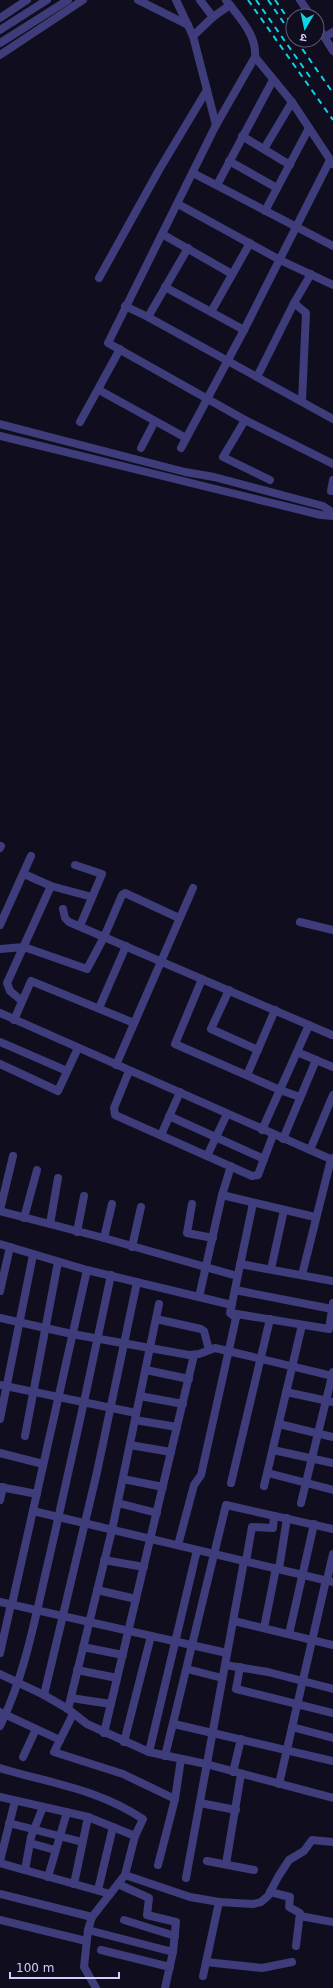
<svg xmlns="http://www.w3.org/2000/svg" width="333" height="1988" font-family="'DejaVu Sans','Noto Sans Devanagari',sans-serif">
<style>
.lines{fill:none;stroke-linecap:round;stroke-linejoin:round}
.minor{stroke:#3e3c7a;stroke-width:8}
.rail{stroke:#0fd2e6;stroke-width:2;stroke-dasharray:6 5;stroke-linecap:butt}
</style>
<rect width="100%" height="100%" fill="#100d1e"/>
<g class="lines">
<!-- minor -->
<g class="minor">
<polyline points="138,0 188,25"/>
<polyline points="176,0 193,36 216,125"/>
<polyline points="200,0 213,17"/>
<path d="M226,0c13,17 31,35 29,57l37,45 41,62"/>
<polyline points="300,0 311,16"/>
<polyline points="0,18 27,0"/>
<polyline points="317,25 333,51"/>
<polyline points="0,30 47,0"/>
<polyline points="193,36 213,17 230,5"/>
<polyline points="325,37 333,32"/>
<polyline points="0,43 68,0"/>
<polyline points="0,55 83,0"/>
<polyline points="255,57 216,125 108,343 245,420 333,464"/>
<polyline points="242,136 290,165"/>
<polyline points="264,149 292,102"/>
<polyline points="229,161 277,188"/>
<polyline points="193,173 333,246"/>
<polyline points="217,185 273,80"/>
<polyline points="178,204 280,260 333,285"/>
<polyline points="265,211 309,128"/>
<polyline points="162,234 232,274"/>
<polyline points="99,278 159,170 207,90"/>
<polyline points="165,287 244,330"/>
<polyline points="294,303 306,313 302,401"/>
<polyline points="125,306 148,317 333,419"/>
<polyline points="211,312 250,243"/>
<polyline points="148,317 188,248"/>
<polyline points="257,377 294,303 311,274"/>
<polyline points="99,390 186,438"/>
<polyline points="245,420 223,457 270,480"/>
<polyline points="80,422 120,349"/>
<polyline points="0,424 185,472 214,477 323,506 333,513"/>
<polyline points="0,436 321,515 333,516"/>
<polyline points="141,448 155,421"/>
<polyline points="181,448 244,330 330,160"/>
<polyline points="331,491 333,480"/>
<polyline points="0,848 1,846"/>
<polyline points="75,865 102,874 80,926"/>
<polyline points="24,874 51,886 92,897"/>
<polyline points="63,909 65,918 69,922 332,1035"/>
<polyline points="300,922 333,930"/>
<polyline points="0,925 31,856"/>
<polyline points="0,949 24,947 87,969 104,937 122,895 125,893 179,918"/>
<polyline points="202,979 175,1044 280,1090 300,1097"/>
<polyline points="229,990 211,1029 258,1050"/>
<polyline points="22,1001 10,991 7,983 51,886"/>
<polyline points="99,1008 126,946"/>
<polyline points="0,1013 333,1160"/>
<polyline points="14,1020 31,981 134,1023"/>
<polyline points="0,1042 67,1071"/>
<polyline points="297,1052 333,1067"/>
<polyline points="0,1064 58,1091 78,1048"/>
<polyline points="116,1065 193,888"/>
<polyline points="129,1071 114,1108 115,1115 252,1176 258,1175 273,1135"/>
<polyline points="247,1075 275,1010"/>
<polyline points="169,1116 264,1159"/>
<polyline points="262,1130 309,1025"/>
<polyline points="161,1135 180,1092"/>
<polyline points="283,1139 316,1060"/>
<polyline points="310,1150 333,1095"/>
<polyline points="207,1156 227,1114"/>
<polyline points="222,1195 315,1217"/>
<polyline points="192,1204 187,1233 213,1238"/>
<polyline points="0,1210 13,1156"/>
<polyline points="0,1211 104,1238 237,1276"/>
<polyline points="24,1218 37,1170"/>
<polyline points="50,1224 58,1178"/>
<polyline points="77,1232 84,1196"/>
<polyline points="104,1238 112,1204"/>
<polyline points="0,1244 87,1270 232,1305"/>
<polyline points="132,1247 141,1207"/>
<polyline points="240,1264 333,1281"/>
<polyline points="271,1269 284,1210"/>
<polyline points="302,1275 331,1159 333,1158"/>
<polyline points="235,1290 332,1309"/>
<polyline points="0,1291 10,1247"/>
<polyline points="199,1297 222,1195 231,1166"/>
<polyline points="231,1313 329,1329 333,1303"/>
<polyline points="0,1318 72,1334 189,1355 199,1354 215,1348 333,1376"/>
<polyline points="156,1319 201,1329 204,1331 209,1350"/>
<polyline points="146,1370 189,1379"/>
<polyline points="0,1385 136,1413"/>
<polyline points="286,1392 333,1402"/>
<polyline points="140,1396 183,1404"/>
<polyline points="0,1419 33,1255"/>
<polyline points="135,1420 177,1427"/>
<polyline points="279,1424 333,1437"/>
<polyline points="25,1436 58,1262"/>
<polyline points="130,1445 171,1452"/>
<polyline points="273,1450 333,1463"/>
<polyline points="0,1453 43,1464"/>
<polyline points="268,1473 333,1490"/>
<polyline points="123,1479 163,1487"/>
<polyline points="231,1483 270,1319"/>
<polyline points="264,1486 302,1325"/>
<polyline points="0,1487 37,1494"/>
<polyline points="0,1500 3,1487"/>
<polyline points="118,1503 157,1513"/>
<polyline points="301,1503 333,1372"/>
<polyline points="33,1511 333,1582"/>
<polyline points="178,1545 194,1485 201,1475 236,1318 230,1313 253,1203"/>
<polyline points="104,1560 144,1567"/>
<polyline points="246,1561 252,1527 273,1528 274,1516"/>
<polyline points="279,1569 287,1518"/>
<polyline points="327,1580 333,1554"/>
<polyline points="97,1590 136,1599"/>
<polyline points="0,1602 227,1653"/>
<polyline points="12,1604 87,1270"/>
<polyline points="234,1621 333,1645"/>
<polyline points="264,1628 276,1568"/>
<polyline points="289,1634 314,1524"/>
<polyline points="83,1647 123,1655"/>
<polyline points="0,1653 11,1604"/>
<polyline points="225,1665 268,1672 333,1689"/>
<polyline points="240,1667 236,1689 333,1713"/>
<polyline points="187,1669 222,1678"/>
<polyline points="77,1670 117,1678"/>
<polyline points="0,1674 44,1695 68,1709 87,1724 149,1752 206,1764 333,1798"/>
<polyline points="44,1695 97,1472 137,1282"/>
<polyline points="71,1698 111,1704"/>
<polyline points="68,1709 112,1530 159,1304"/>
<polyline points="0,1712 60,1740"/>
<polyline points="73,1714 54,1752 123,1774 175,1799"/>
<polyline points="174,1724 333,1761"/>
<path d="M0,1726c25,-51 35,-108 48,-163 22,-96 43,-192 63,-288"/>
<polyline points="292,1727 333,1738"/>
<polyline points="104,1733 194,1355"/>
<polyline points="124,1742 151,1636"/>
<polyline points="149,1752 197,1550"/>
<polyline points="165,1756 226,1505 333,1529"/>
<polyline points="23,1757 36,1729"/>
<path d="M0,1768c52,16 95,20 143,51l-8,17 -10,39 -33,42 -4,13 -4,37 12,21"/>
<polyline points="233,1772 241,1739"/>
<polyline points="279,1784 326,1580"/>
<polyline points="0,1797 88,1817 135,1836"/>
<polyline points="200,1803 236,1810"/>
<polyline points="9,1823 82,1842"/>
<polyline points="30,1843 55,1850"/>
<polyline points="0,1861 15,1801"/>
<polyline points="207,1861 254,1870"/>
<polyline points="0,1863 110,1894"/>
<polyline points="226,1864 241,1774"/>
<polyline points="158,1865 175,1799 181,1759"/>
<polyline points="25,1870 31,1837 43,1807"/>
<polyline points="125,1875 190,1897 219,1902 253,1904 261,1902 268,1896 278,1877 289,1860 304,1851 312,1840 333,1842"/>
<polyline points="48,1877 67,1812"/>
<polyline points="186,1878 244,1561"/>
<polyline points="74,1884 88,1817"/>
<polyline points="118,1884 149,1898 147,1915 176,1922 173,1952 165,1988"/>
<polyline points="98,1890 113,1827"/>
<polyline points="270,1892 290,1897 289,1907 300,1913 296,1946"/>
<polyline points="0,1894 92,1917"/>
<polyline points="300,1916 333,1922"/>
<polyline points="0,1920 86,1941"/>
<polyline points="124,1920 175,1936"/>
<polyline points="88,1930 173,1952"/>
<polyline points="101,1950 170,1967"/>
<polyline points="206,1962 262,1968 292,1962"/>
<polyline points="203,1976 219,1902"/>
</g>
<!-- rail -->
<g class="rail">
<polyline points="248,0 333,120"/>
<polyline points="256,0 310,77"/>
<polyline points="268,0 293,36"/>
<polyline points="275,0 289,20"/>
<polyline points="296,40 333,93"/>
</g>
</g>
<!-- north arrow -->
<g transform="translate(305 28) rotate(189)"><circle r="19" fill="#100d1e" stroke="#5e5a77"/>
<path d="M0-3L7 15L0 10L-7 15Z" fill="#0fd2e6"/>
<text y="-6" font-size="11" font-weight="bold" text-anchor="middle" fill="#d3cefc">उ</text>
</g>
<!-- scale -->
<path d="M10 1972v6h109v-6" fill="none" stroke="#d3cefc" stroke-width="2"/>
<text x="16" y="1972" font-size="12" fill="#d3cefc" stroke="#100d1e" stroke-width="3" paint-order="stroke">100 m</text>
</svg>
